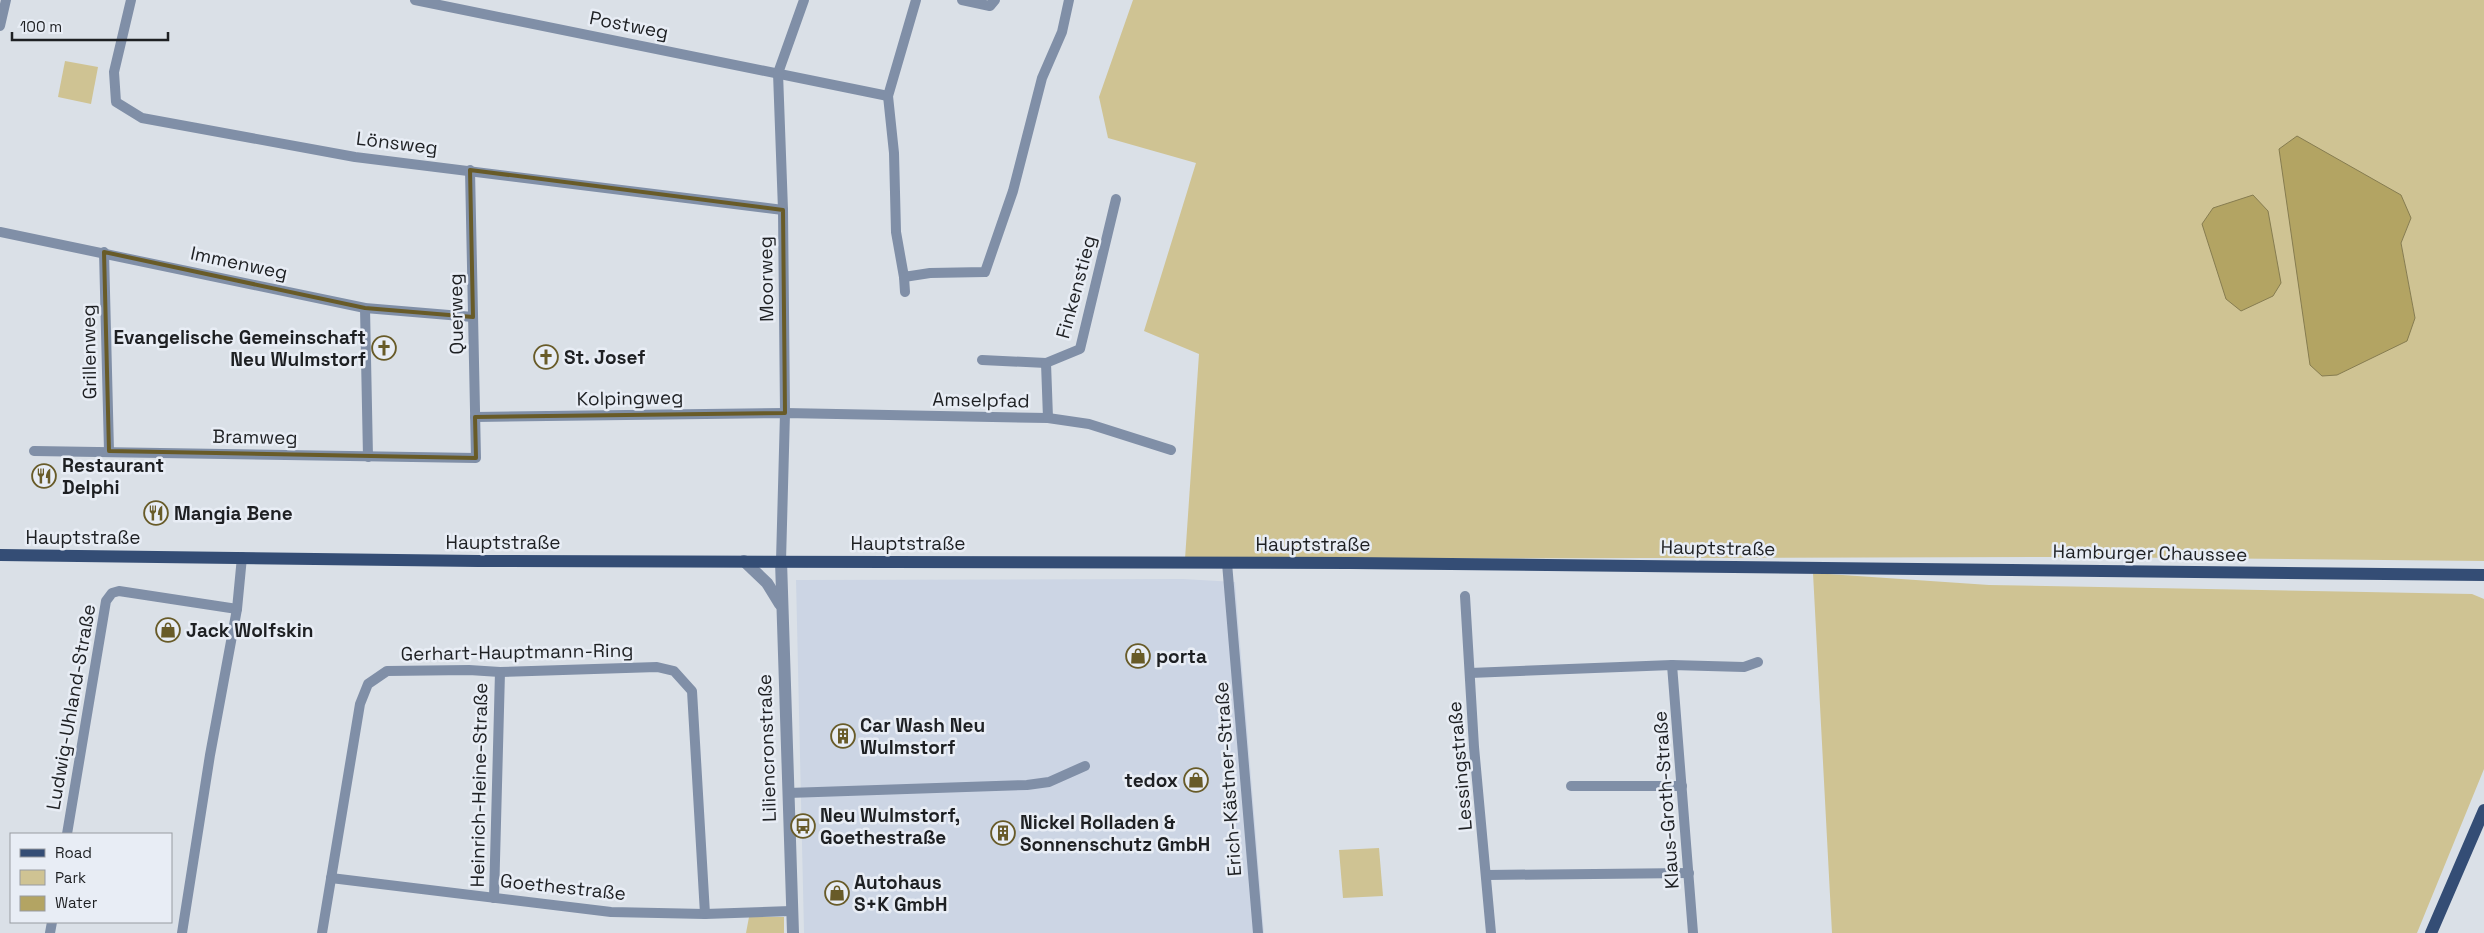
<svg xmlns="http://www.w3.org/2000/svg" width="2484" height="933" font-family="'Space Grotesk',sans-serif">
<style>
.built{fill:#ccd5e4}
.green{fill:#cfc393;fill-rule:evenodd}
.water{fill:#b3a463;stroke:#867c50}
.lines{fill:none;stroke-linecap:round;stroke-linejoin:round}
.minor{stroke:#808fa7;stroke-width:10}
.tertiary{stroke:#808fa7;stroke-width:12}
.primary{stroke:#344d75;stroke-width:12}
.marked{fill:none;stroke:#685b28;stroke-width:4;stroke-linejoin:round}
.labels{text-anchor:middle;dominant-baseline:central;stroke-width:5;stroke-linejoin:round;paint-order:stroke}
.street-label{font-size:19px;fill:#1e2023;stroke:#e8edf5}
.poi-label{font-size:19px;font-weight:bold;fill:#1e2023;stroke:#e8edf5;text-anchor:start}
</style>
<rect width="100%" height="100%" fill="#dae0e7"/>
<!-- built -->
<polygon class="built" points="1183,579 1235,582 1264,933 804,933 796,580"/>
<!-- green -->
<g class="green">
<path d="M1133,0h1351v561l-405,-4 -894,2 14,-205 -55,-23 52,-168 -88,-25 -9,-41zM2279,150l132,68 -10,25 14,75z"/>
<polygon points="65,61 98,67 91,104 58,97"/>
<polygon points="1813,573 1989,585 2472,594 2484,599 2484,769 2417,933 1832,933"/>
<polygon points="1379,848 1383,896 1343,898 1339,850"/>
<polygon points="749,917 784,917 784,933 746,933"/>
</g>
<!-- water -->
<g class="water">
<polygon points="2297,136 2401,195 2411,218 2401,243 2415,318 2407,341 2337,375 2322,376 2310,365 2279,149"/>
<polygon points="2253,195 2268,211 2281,283 2273,296 2241,311 2226,299 2202,224 2213,208"/>
</g>
<g class="lines">
<!-- minor -->
<g class="minor">
<polyline points="131,0 114,72 116,102 142,118 355,157 783,210"/>
<polyline points="415,0 888,96"/>
<polyline points="916,0 888,96 894,153 896,232 904,277 930,273 985,272 1013,191 1042,78 1062,32 1069,0"/>
<polyline points="962,0 990,6 995,0"/>
<polyline points="0,26 6,0"/>
<polyline points="0,232 365,308 473,317"/>
<polyline points="104,252 109,451"/>
<polyline points="904,277 905,292"/>
<polyline points="365,308 368,457"/>
<polyline points="982,360 1046,363"/>
<polyline points="475,417 785,413 1048,418 1089,424 1171,450"/>
<polyline points="1048,418 1046,363 1080,349 1116,199"/>
<polyline points="34,451 476,458 470,170"/>
<polyline points="781,561 785,413 783,210 778,73 804,0"/>
<polyline points="1227,563 1258,933"/>
<polyline points="1465,596 1474,747 1491,933"/>
<polyline points="1672,665 1693,933"/>
<polyline points="1470,673 1672,665 1744,667 1758,662"/>
<polyline points="1571,786 1682,786"/>
<polyline points="788,793 1027,785 1049,782 1085,766"/>
<polyline points="67,834 106,601 112,593 119,591 237,609"/>
<polyline points="1487,875 1689,873"/>
<polyline points="331,878 611,912 705,914 791,911"/>
<polyline points="494,898 500,672"/>
<polyline points="50,933 52,922"/>
<polyline points="182,933 210,755 237,609 242,557"/>
<polyline points="322,933 360,704 368,684 387,671 469,670 500,672 657,667 674,671 692,691 705,914"/>
</g>
<!-- tertiary -->
<g class="tertiary">
<polyline points="744,561 767,583 780,604"/>
<polyline points="781,561 793,933"/>
</g>
<!-- primary -->
<g class="primary">
<polyline points="0,555 478,561 1350,563 2484,575"/>
<polyline points="2431,933 2484,810"/>
</g>
</g>
<!-- marked area -->
<path class="marked" d="M470,170l313,40 2,203 -310,4 1,41 -367,-7 -5,-199 261,56 108,9z"/>
<!-- icons -->
<defs>
<g id="church-ring" transform="scale(1.25)"><circle r="9.5" fill="#e8edf5" stroke="#685b28" stroke-width="1.5"/><path d="M-1.2-6h2.4v3.5h3.3v2.4h-3.3V6h-2.4V-.1h-3.3v-2.4h3.3Z" fill="#685b28"/></g>
<g id="restaurant-ring" transform="scale(1.25)"><circle r="9.5" fill="#e8edf5" stroke="#685b28" stroke-width="1.5"/><path d="M-5-6h1v4h1v-4h1v4h1v-4h1v5L-1.5 .5V6h-2V.5L-5-1ZM5-6V6H3V1.5H1.5Q1.5-4 5-6Z" fill="#685b28"/></g>
<g id="shop-ring" transform="scale(1.25)"><circle r="9.5" fill="#e8edf5" stroke="#685b28" stroke-width="1.5"/><path d="M-5-2.5h2.3a2.7 3.5 0 0 1 5.4 0H5L5.5 6h-11ZM-1.5-2.5h3a1.5 2.3 0 0 0-3 0Z" fill="#685b28"/></g>
<g id="building-ring" transform="scale(1.25)"><circle r="9.5" fill="#e8edf5" stroke="#685b28" stroke-width="1.5"/><path d="M-4-6H4V6H1V3H-1V6H-4ZM-2.5-4.3h1.7v1.8h-1.7ZM.8-4.3h1.7v1.8H.8ZM-2.5-1h1.7V.8h-1.7ZM.8-1h1.7V.8H.8Z" fill="#685b28"/></g>
<g id="bus-ring" transform="scale(1.25)"><circle r="9.5" fill="#e8edf5" stroke="#685b28" stroke-width="1.5"/><path d="M-5-6H5V4H4V6H2V4H-2V6H-4V4H-5ZM-3.5-4V0h7V-4ZM-3.5 1.2v1.5H-2V1.2ZM2 1.2v1.5H3.5V1.2Z" fill="#685b28"/></g>
</defs>
<g fill-rule="evenodd">
<use href="#church-ring" x="384" y="348"/>
<use href="#church-ring" x="546" y="357"/>
<use href="#restaurant-ring" x="44" y="476"/>
<use href="#restaurant-ring" x="156" y="513"/>
<use href="#shop-ring" x="168" y="630"/>
<use href="#shop-ring" x="1138" y="656"/>
<use href="#building-ring" x="843" y="736"/>
<use href="#shop-ring" x="1196" y="780"/>
<use href="#bus-ring" x="803" y="826"/>
<use href="#building-ring" x="1003" y="833"/>
<use href="#shop-ring" x="837" y="893"/>
</g>
<g class="labels">
<!-- street labels -->
<g class="street-label">
<text transform="translate(629 25) rotate(11)">Postweg</text>
<text transform="translate(397 143) rotate(7)">Lönsweg</text>
<text transform="translate(239 263) rotate(12)">Immenweg</text>
<text transform="translate(766 279) rotate(-91)">Moorweg</text>
<text transform="translate(1076 287) rotate(-75)">Finkenstieg</text>
<text transform="translate(456 314) rotate(-91)">Querweg</text>
<text transform="translate(89 352) rotate(-91)">Grillenweg</text>
<text transform="translate(630 398) rotate(-1)">Kolpingweg</text>
<text transform="translate(981 400) rotate(1)">Amselpfad</text>
<text transform="translate(255 437) rotate(1)">Bramweg</text>
<text x="83" y="537">Hauptstraße</text>
<text x="503" y="542">Hauptstraße</text>
<text x="908" y="543">Hauptstraße</text>
<text x="1313" y="544">Hauptstraße</text>
<text transform="translate(1718 548) rotate(1)">Hauptstraße</text>
<text transform="translate(2150 553) rotate(1)">Hamburger Chaussee</text>
<text transform="translate(517 652) rotate(-1)">Gerhart-Hauptmann-Ring</text>
<text transform="translate(71 707) rotate(-80)">Ludwig-Uhland-Straße</text>
<text transform="translate(767 748) rotate(-92)">Liliencronstraße</text>
<text transform="translate(1460 766) rotate(-95)">Lessingstraße</text>
<text transform="translate(1228 779) rotate(-94)">Erich-Kästner-Straße</text>
<text transform="translate(479 785) rotate(-89)">Heinrich-Heine-Straße</text>
<text transform="translate(1666 800) rotate(-94)">Klaus-Groth-Straße</text>
<text transform="translate(563 887) rotate(6)">Goethestraße</text>
</g>
<!-- poi labels -->
<g class="poi-label">
<text x="366" y="337" text-anchor="end">Evangelische Gemeinschaft<tspan x="366" dy="22">Neu Wulmstorf</tspan></text>
<text x="564" y="357">St. Josef</text>
<text x="62" y="465">Restaurant<tspan x="62" dy="22">Delphi</tspan></text>
<text x="174" y="513">Mangia Bene</text>
<text x="186" y="630">Jack Wolfskin</text>
<text x="1156" y="656">porta</text>
<text x="860" y="725">Car Wash Neu<tspan x="860" dy="22">Wulmstorf</tspan></text>
<text x="1178" y="780" text-anchor="end">tedox</text>
<text x="820" y="815">Neu Wulmstorf,<tspan x="820" dy="22">Goethestraße</tspan></text>
<text x="1020" y="822">Nickel Rolladen &amp;<tspan x="1020" dy="22">Sonnenschutz GmbH</tspan></text>
<text x="854" y="882">Autohaus<tspan x="854" dy="22">S+K GmbH</tspan></text>
</g>
</g>
<!-- legend -->
<rect x="10" y="833" width="162" height="90" fill="#e8edf5" stroke="#979ba1"/>
<rect x="20" y="849" width="25" height="8" fill="#344d75" stroke="#979ba1"/>
<text x="55" y="858" font-size="15" fill="#1e2023">Road</text>
<rect x="20" y="870" width="25" height="15" fill="#cfc393" stroke="#979ba1"/>
<text x="55" y="883" font-size="15" fill="#1e2023">Park</text>
<rect x="20" y="896" width="25" height="15" fill="#b3a463" stroke="#979ba1"/>
<text x="55" y="908" font-size="15" fill="#1e2023">Water</text>
<!-- scale -->
<path d="M12 32v8h156v-8" fill="none" stroke="#1e2023" stroke-width="2.5"/>
<text x="20" y="32" font-size="15" fill="#1e2023" stroke="#e8edf5" stroke-width="4" paint-order="stroke">100 m</text>
</svg>
